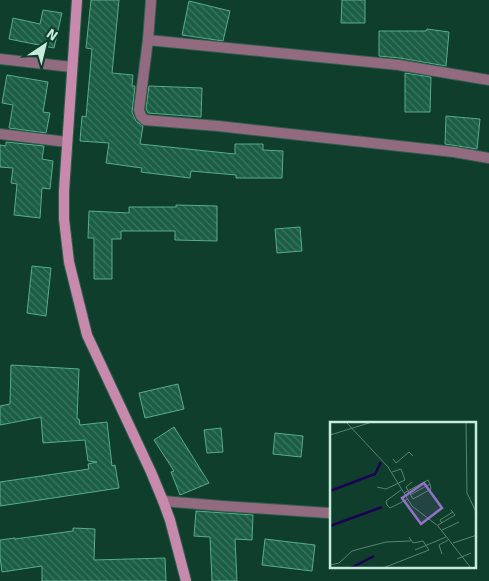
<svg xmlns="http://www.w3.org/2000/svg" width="489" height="581" font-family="Signika,sans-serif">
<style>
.building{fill:url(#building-back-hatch);stroke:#58ac89}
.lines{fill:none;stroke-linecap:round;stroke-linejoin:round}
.street-casing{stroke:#305e4b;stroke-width:12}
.secondary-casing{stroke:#305e4b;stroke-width:12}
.street{stroke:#936b81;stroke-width:10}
.secondary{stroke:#c789ac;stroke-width:10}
.inset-river{fill:none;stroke:#1c0154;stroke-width:2.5}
.inset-road{fill:none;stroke:#588472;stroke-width:1}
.view{fill:#9570c8;fill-opacity:0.15;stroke:#9570c8;stroke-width:2.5}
.inset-edge{fill:none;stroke:#c5edda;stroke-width:2.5}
</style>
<defs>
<pattern id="building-back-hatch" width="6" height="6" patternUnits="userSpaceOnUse" patternTransform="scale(1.25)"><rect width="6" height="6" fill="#1b5e45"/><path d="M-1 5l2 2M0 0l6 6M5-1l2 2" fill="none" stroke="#3b755f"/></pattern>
</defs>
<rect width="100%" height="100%" fill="#0f3e2c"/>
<!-- building -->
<g class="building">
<polygon points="91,0 119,0 112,73 133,75 132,86 135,86 132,112 136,121 143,126 140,144 235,154 235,144 263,144 263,150 283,151 282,178 236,178 236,175 191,171 190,178 141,172 142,168 106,163 109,143 80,141 82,116 86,117 92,49 86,48"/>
<polygon points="342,0 365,0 365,23 341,23"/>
<polygon points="189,1 230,11 223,41 182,35"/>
<polygon points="43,10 62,13 54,48 9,39 13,18 40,24"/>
<polygon points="427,29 449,32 446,66 400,58 379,56 379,31 426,31"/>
<polygon points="405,73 431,77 430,112 405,112"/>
<polygon points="7,75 48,82 43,112 50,113 46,133 9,128 13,105 2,103"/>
<polygon points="149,86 202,88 201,117 148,113 146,109"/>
<polygon points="446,116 480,119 477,149 445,144"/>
<polygon points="6,142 44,146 42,159 53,161 50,189 42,188 40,218 14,215 17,184 11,183 13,168 0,167 0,145 6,146"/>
<polygon points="176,205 217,206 217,241 175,240 175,231 121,231 121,239 112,239 112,279 94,279 94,238 88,238 89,211 129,213 129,207 176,207"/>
<polygon points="300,227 302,251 277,253 275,229"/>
<polygon points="32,266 51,268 46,316 27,313"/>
<polygon points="11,365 79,369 77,419 79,419 80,425 107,422 112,466 115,465 119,488 0,506 0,482 89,469 88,464 97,462 88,461 85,440 43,443 41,417 0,425 0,406 10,404"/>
<polygon points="178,384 184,409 145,418 139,393"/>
<polygon points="174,427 209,483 180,495 171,472 174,471 154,440"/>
<polygon points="221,428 223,452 207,453 204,430"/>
<polygon points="275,433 303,436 301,457 273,454"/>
<polygon points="196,511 253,515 252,540 235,539 237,581 212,581 210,537 194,536"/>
<polygon points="73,528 95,529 94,560 165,558 166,581 42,581 42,566 2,572 0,557 0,540 15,538 15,539 73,531"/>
<polygon points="265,539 315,545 312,571 262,565"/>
</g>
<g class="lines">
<!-- street casing -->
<g class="street-casing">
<g id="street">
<polyline points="151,0 148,40 139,110 141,116 145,120 218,126 454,152 489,158"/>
<polyline points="148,40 399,65 489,80"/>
<polyline points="0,59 72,67"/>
<polyline points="0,134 67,142"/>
<polyline points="163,501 222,506 329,513"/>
</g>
</g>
<!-- secondary casing -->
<g class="secondary-casing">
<polyline id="secondary" points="77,0 64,191 64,219 69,262 87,335 151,472 163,501 170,520 186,581"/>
</g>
<!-- street -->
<use href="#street" class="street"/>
<!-- secondary -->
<use href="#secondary" class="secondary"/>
</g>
<!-- overview -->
<g transform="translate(330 422)">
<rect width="146" height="146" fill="#0f3e2c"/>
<path class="inset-river" d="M0,69l45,-17 6,-12M0,104l52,-19M21,146l23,-12"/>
<path class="inset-road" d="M16,0l42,45 24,39 26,20 33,42M136,0l1,71 10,21M0,13l42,-13M63,37l3,4 13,-11 4,4M82,60l-6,5 7,12 18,-10 -1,-5M47,65l9,2 19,-9 -4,-11 -9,3M71,68l-15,11 1,4 3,3 18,-9M74,71l24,-13 2,4 -20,11M112,101l-2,-3 13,-8M108,103l17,-10 -4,-5M112,108l17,-8M123,121l24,-8M85,128l31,-13M112,132l-3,-9 9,-5M127,137l14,-6M0,143l9,-2 13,-12 11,-3 23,-6 25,-1M53,146l46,-18 -6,-9 -10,2 -4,-6"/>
<path class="view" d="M94,61l18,25 -21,16 -19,-26z"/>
<rect width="146" height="146" class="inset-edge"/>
</g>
<!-- north arrow -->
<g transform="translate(45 45) rotate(35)" stroke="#0f3e2c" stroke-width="4" paint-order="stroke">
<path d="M0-4L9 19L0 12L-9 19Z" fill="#c5edda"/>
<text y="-8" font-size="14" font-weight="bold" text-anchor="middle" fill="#c5edda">N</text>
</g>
</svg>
